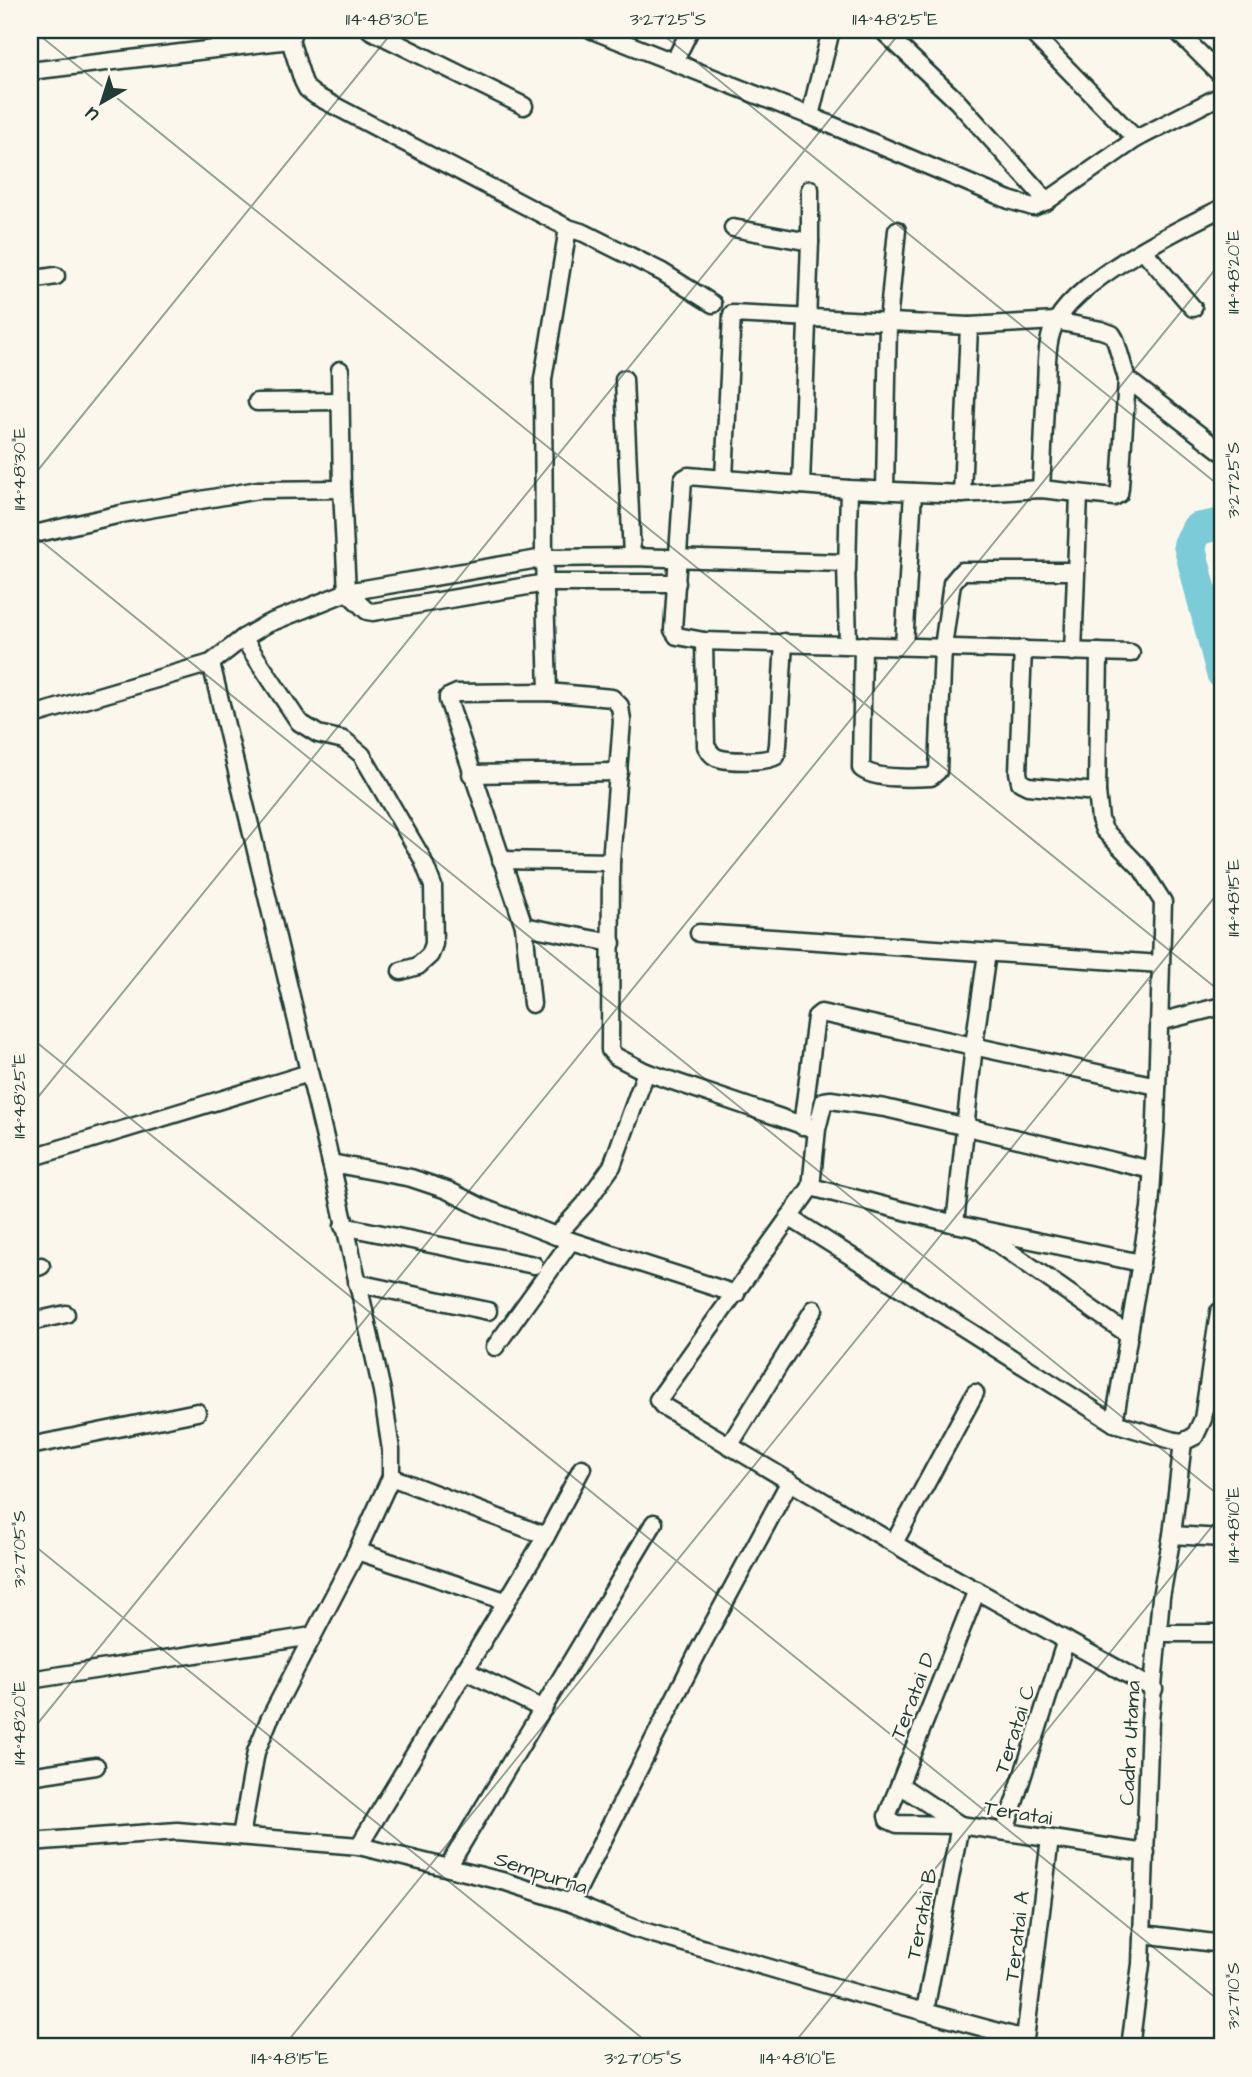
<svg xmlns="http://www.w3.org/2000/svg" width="1252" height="2077" font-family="'Architects Daughter',sans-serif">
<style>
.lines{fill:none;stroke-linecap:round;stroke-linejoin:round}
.river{stroke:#7ccbd9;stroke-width:32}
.minor-casing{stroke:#1f3d34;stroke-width:21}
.minor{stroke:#fbf7ec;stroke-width:16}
.ticks{fill:none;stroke:#1f3d34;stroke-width:2;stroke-opacity:0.45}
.labels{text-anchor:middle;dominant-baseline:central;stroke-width:5;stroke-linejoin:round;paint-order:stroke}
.street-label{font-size:21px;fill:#1f3d34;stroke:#fbf7ec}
.neatline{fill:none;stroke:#1f3d34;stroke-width:2.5}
.ticks-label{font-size:18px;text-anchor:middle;fill:#1f3d34}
</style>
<rect width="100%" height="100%" fill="#fbf7ec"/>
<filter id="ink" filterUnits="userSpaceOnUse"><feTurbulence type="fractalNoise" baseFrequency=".0143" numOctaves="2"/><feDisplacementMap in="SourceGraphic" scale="14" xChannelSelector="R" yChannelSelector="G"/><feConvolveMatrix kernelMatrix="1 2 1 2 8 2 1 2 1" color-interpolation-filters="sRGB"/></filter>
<g filter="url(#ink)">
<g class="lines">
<!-- river -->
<polyline class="river" points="1222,524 1197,529 1189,545 1222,673"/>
<!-- minor casing -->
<g class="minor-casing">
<g id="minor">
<polyline points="370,30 524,106"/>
<polyline points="592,30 810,116 1009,200 1033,207 1047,201 1136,139 1222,95"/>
<polyline points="882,30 957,101 1047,201"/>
<polyline points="1029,30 1136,139"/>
<polyline points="1176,30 1222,76"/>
<polyline points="290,40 303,81 307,89 316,96 568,228 584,233 662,272 713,304"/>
<polyline points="674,62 690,30"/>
<polyline points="30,71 290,40 293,32"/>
<polyline points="810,116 831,30"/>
<polyline points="733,228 810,242 801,485"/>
<polyline points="810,242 810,189"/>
<polyline points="1144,251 1193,308"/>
<polyline points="30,280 56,276"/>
<polyline points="340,370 342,489 347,592 367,611 373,612 546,583 677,583"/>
<polyline points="624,379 632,557"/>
<polyline points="1127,379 1120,487 1119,494 1114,497 1041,489 962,494 849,489 688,476 683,479 673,630 677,636 704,641 1131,653"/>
<polyline points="257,402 340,401"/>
<polyline points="724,478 732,314 969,326 1056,321 1101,330 1112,334 1115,339 1127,379 1222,452"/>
<path d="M1041,489c2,-34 3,-69 5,-103 1,-18 0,-41 7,-58 19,-47 124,-98 169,-120"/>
<polyline points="885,491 888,322 897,230"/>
<polyline points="962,494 969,326"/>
<polyline points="30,535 121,514 258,490 342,489"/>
<polyline points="847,571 849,489"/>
<polyline points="243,638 299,722 318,734 344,740 362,755 422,858 433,886 434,944 430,955 418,966 401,971"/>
<path d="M704,641l2,105c3,5 6,10 12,12 12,4 49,4 58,-2l2,-11 6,-103"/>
<path d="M863,645l-2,123c13,12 52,10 70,9l7,-6 5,-124 9,-64 10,-12h114"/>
<polyline points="904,646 913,492"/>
<polyline points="1023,649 1018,772 1020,782 1028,786 1097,792"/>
<polyline points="1073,652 1079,495"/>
<polyline points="1099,652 1097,792 1100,819 1104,830 1142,869 1163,902 1156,1122 1150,1208 1114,1423"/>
<polyline points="211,663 331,1163 382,1391 391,1450 391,1477 357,1551 269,1720 256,1752 241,1836"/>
<polyline points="548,692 544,558 543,379 568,228"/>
<polyline points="30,716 211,663 243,638 267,624 347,592 544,558 632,557 846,563 848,644"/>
<polyline points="471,774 619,772"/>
<polyline points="501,860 611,862"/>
<polyline points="524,926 612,943"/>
<polyline points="699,933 1161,964"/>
<polyline points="532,1004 524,926 448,700 448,697 457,693 548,692 612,698 620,706 622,721 611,862 610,1050 615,1056 646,1072 612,1166 585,1204 556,1236"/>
<polyline points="1159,1022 1222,1006"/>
<polyline points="646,1072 811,1128"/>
<polyline points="802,1126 816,1017 821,1013 1157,1086"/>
<polyline points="30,1158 309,1073"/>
<polyline points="331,1163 411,1178 447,1190 481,1207 556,1236 736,1294"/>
<polyline points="1152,1170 885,1108 831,1100 824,1101 817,1129 811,1187 658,1400 663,1406 925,1562 1154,1689"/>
<polyline points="811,1187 955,1224 1141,1263"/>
<polyline points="789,1217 1114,1423 1175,1441 1183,1442 1195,1436 1203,1419 1219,1312"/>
<polyline points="955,1224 974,1045 987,953"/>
<polyline points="343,1226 534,1265"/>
<polyline points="980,1231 1129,1335"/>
<polyline points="30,1269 41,1266"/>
<polyline points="357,1283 488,1311"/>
<polyline points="30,1322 66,1314"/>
<polyline points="495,1347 571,1241"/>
<polyline points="30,1446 197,1412"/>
<polyline points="729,1446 814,1309"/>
<polyline points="391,1477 546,1536"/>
<polyline points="1172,1535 1222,1538"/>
<polyline points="894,1543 975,1393"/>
<polyline points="357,1551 505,1601"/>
<polyline points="977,1590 887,1816 888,1820 897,1824 960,1825 1146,1853"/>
<polyline points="1158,1633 1222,1633"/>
<polyline points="464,1670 543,1709"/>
<polyline points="30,1680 312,1636"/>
<polyline points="30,1776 96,1766"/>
<polyline points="900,1785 960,1825 925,2011"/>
<polyline points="1005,1831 1066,1640"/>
<polyline points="30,1842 177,1831 359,1846 506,1882 571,1903 633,1928 855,1993 1025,2039 1050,1839"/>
<polyline points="359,1846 546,1536 582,1468"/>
<polyline points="448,1867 654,1523"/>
<polyline points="571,1903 699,1650 790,1481"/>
<polyline points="1143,1934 1222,1944"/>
<polyline points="1130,2047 1141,1964 1150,1721 1161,1597 1172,1535 1183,1442"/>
</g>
</g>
<!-- minor -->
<use href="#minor" class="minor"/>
</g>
</g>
<!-- ticks -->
<path class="ticks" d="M33,30l1189,963M657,30l565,458M30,480l364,-450M30,532l1192,966M30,1037l1192,966M30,1107l872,-1077M30,1542l623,505M30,1733l1192,-1472M283,2047l939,-1159M791,2047l431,-533"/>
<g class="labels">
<!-- street labels -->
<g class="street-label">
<text transform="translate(913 1696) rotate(-69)">Teratai D</text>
<text transform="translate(1015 1729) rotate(-72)">Teratai C</text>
<text transform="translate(1130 1743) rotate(-87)">Cadra Utama</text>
<text transform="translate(1018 1813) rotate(9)">Teratai</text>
<text transform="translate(541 1873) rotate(18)">Sempurna</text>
<text transform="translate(922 1914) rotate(-79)">Teratai B</text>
<text transform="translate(1017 1936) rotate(-83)">Teratai A</text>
</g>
</g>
<!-- margin -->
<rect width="1252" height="2077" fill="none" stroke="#fbf7ec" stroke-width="77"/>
<!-- north arrow -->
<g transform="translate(102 102) rotate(219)" stroke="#fbf7ec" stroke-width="5" paint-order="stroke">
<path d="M0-5L12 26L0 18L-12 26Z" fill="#1f3d34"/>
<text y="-10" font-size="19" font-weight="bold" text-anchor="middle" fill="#1f3d34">U</text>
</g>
<rect x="38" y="38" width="1176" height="2000" class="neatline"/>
<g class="ticks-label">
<text x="387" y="25">114°48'30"E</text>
<text x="668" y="25">3°27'25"S</text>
<text x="895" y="25">114°48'25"E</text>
<text transform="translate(1233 272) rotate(-90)" y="6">114°48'20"E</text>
<text transform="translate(19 469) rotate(-90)" y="6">114°48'30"E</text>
<text transform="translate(1233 480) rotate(-90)" y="6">3°27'25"S</text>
<text transform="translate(1233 898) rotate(-90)" y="6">114°48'15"E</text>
<text transform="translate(19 1096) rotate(-90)" y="6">114°48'25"E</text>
<text transform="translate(1233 1525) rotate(-90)" y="6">114°48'10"E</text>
<text transform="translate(19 1549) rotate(-90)" y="6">3°27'05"S</text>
<text transform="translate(19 1723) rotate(-90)" y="6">114°48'20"E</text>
<text transform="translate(1233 1996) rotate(-90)" y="6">3°27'10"S</text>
<text x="290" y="2064">114°48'15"E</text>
<text x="643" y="2064">3°27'05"S</text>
<text x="798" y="2064">114°48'10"E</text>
</g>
</svg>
